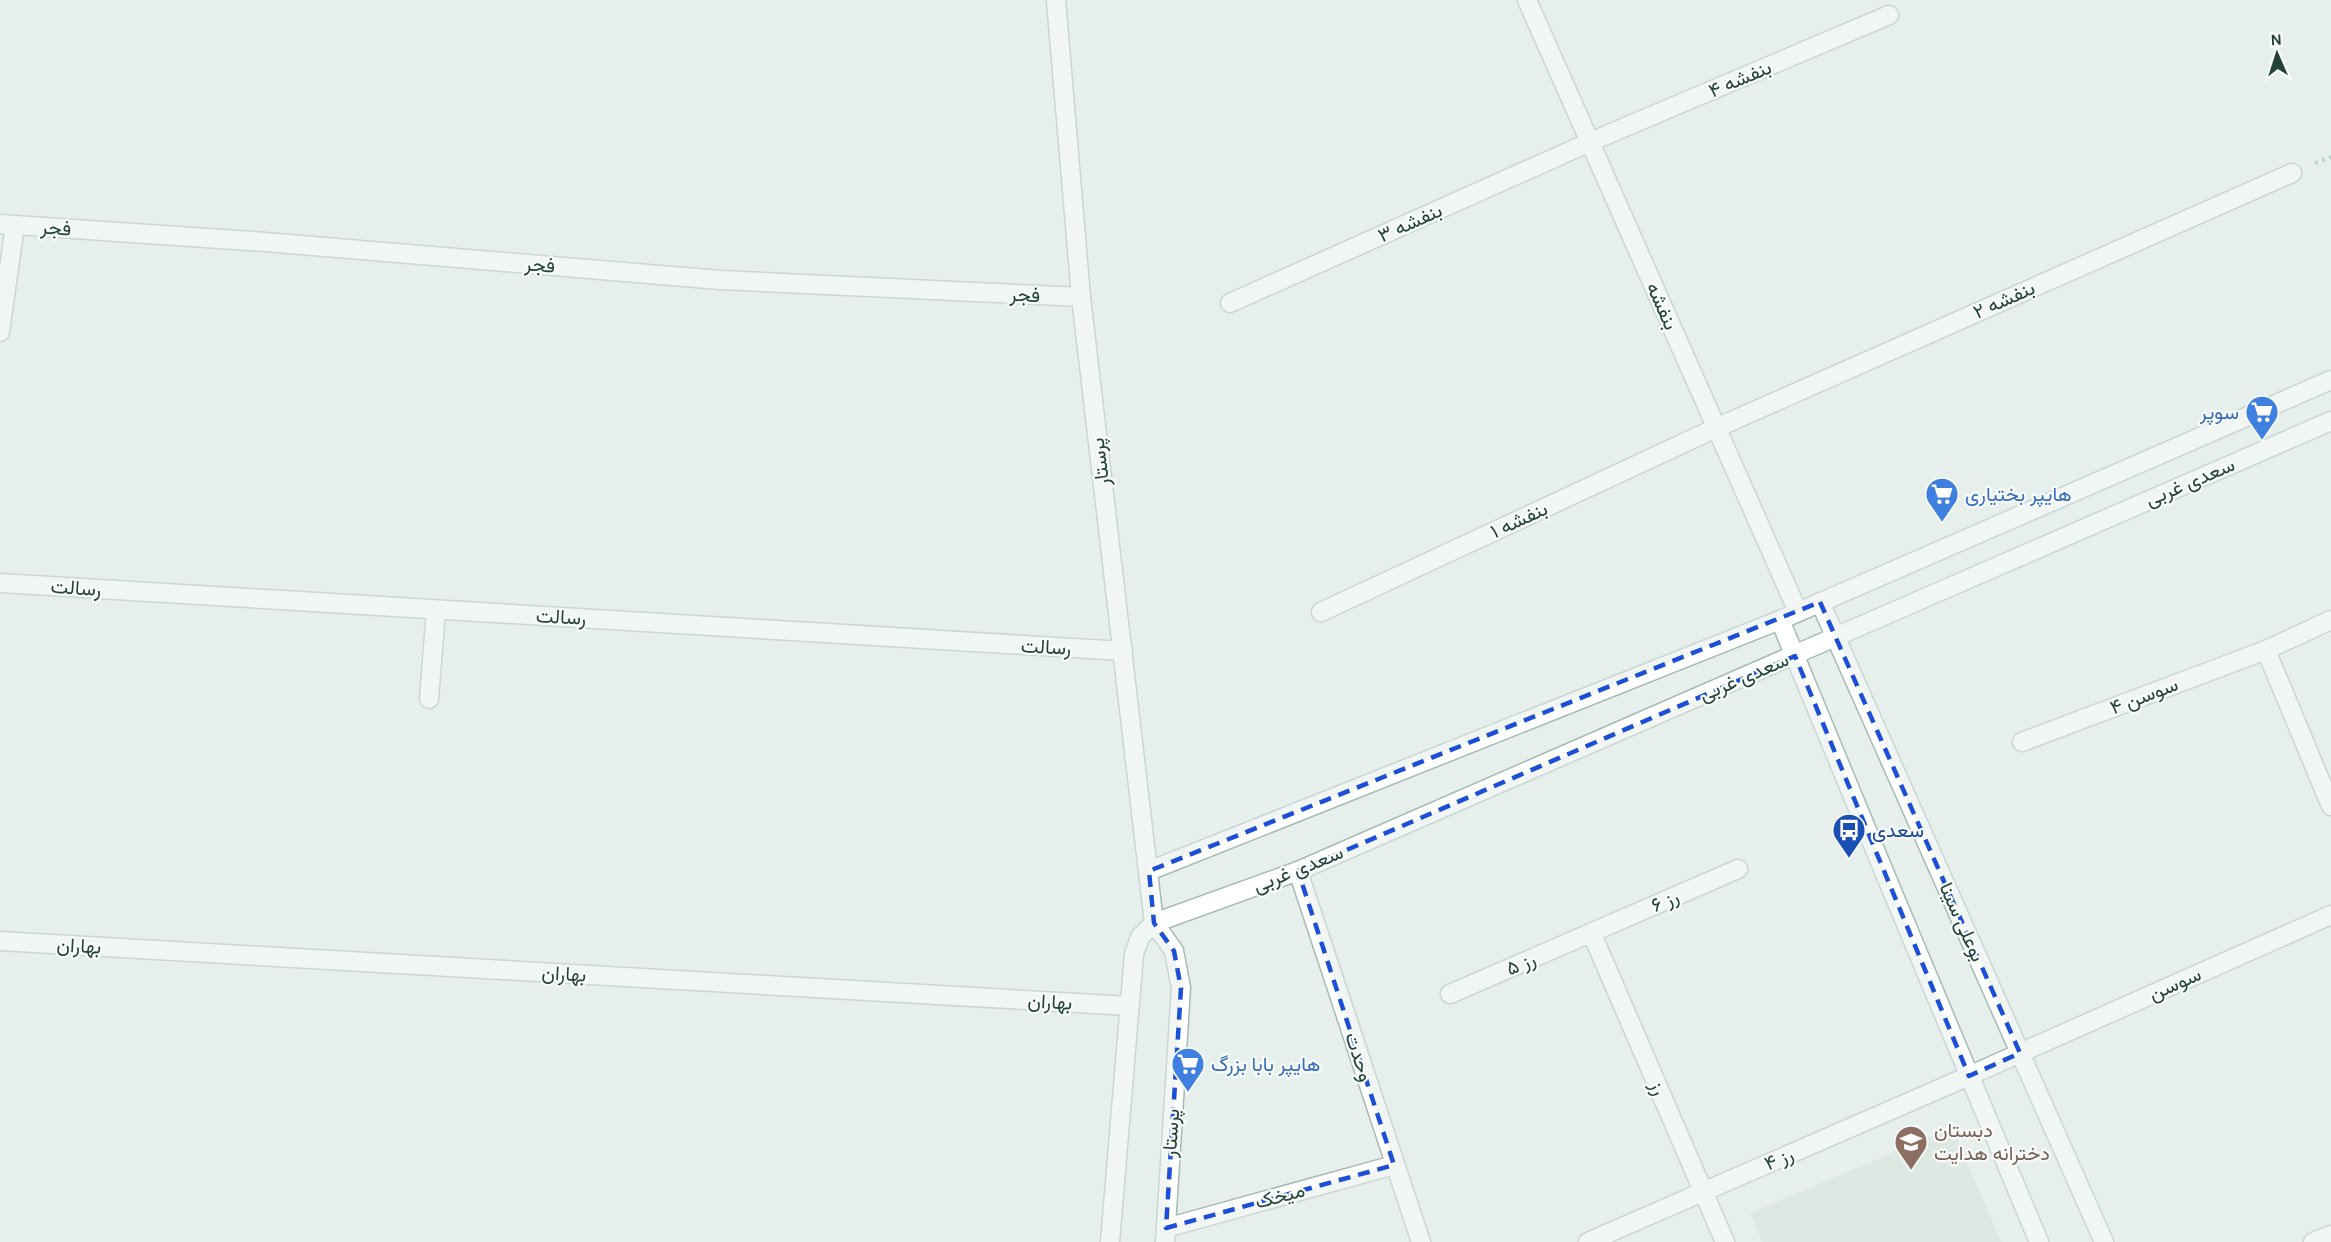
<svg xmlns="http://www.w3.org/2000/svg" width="2331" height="1242" font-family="Karla,Vazirmatn,sans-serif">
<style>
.built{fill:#d4dfda}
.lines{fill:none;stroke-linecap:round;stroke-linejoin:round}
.street-casing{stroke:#a8b8b2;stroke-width:21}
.secondary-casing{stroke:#a4bbb3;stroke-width:21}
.path{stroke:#86b3a5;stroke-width:4;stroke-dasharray:3 4.5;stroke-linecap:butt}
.street{stroke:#fff;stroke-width:18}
.secondary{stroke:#fff;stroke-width:18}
.marked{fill:none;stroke:#1d4ed8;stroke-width:4.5;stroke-dasharray:12 8;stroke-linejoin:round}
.labels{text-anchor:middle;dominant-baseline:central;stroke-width:4.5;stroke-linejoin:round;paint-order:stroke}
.street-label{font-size:20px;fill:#24423a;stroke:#f7fbf9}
.shop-label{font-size:20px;fill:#366cbe;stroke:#f7fbf9;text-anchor:start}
.transit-label{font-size:20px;fill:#164399;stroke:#f7fbf9;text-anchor:start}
.education-label{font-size:20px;fill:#785e54;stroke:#f7fbf9;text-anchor:start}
</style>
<rect width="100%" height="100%" fill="#e6efeb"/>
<!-- built -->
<polygon class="built" points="1952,1128 2001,1242 1762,1242 1750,1213"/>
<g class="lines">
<!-- street casing -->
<g class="street-casing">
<g id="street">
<polyline points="1527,0 1798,612"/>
<polyline points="0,224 265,242 720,280 1081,297"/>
<polyline points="1230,303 1590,142 1889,15"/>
<polyline points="0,332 15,225"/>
<polyline points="0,583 1123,651"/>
<polyline points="1321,612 1716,428 2292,173"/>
<polyline points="2266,650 2331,806"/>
<polyline points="429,699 436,610"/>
<polyline points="2022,742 2266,650 2331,620"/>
<polyline points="1298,871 1421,1242"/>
<polyline points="1592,934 1725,1242"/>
<polyline points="0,941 1129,1006"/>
<polyline points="1450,994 1738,869"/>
<polyline points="2020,1053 2331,915"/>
<polyline points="1166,1228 1394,1165"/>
<polyline points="1588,1242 1969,1076"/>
<polyline points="2313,1242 2331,1235"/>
</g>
</g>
<!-- secondary casing -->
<g class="secondary-casing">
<g id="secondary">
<polyline points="1056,0 1081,297 1154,923 1174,951 1181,988 1165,1242"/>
<polyline points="1820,602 2104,1242"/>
<polyline points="1780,620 1890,886 2039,1242"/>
<polyline points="1149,871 1780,620 2331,380"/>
<polyline points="1969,1076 2020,1053"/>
<polyline points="1110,1242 1134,954 1140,937 1154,923 1298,871 2331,421"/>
</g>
</g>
<!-- path -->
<polyline class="path" points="2315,163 2331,157"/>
<!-- street -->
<use href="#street" class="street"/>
<!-- secondary -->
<use href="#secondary" class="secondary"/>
</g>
<!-- marked area -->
<path d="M0 0H2331V1242H0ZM1820,602l200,451 -51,23 -174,-420 -497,215 96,294 -228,63 15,-240 -7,-37 -20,-28 -5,-52z" fill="#e6efeb" fill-opacity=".55" fill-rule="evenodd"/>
<path class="marked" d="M1820,602l200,451 -51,23 -174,-420 -497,215 96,294 -228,63 15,-240 -7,-37 -20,-28 -5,-52z"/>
<!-- icons -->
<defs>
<g id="supermarket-pin" transform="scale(1.725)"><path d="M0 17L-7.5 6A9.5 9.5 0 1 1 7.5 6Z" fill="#3f7fe0" stroke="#f7fbf9"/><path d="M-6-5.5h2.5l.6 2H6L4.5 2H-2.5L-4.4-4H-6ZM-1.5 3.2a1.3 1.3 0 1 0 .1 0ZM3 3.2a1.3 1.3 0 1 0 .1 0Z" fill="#fff"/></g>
<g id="bus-pin" transform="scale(1.725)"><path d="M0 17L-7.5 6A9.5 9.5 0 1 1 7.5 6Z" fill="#1a4fb4" stroke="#f7fbf9"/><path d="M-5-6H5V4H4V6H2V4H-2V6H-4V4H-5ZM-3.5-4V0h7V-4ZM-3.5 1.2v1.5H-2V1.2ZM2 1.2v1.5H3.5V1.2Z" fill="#fff"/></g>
<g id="school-pin" transform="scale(1.725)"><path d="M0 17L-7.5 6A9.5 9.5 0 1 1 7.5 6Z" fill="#8d6e63" stroke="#f7fbf9"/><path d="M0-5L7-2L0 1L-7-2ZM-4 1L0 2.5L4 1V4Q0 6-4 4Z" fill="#fff"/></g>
</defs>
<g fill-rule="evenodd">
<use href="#supermarket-pin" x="2262" y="412"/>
<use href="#supermarket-pin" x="1942" y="494"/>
<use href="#bus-pin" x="1849" y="830"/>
<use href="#supermarket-pin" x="1188" y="1064"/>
<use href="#school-pin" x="1911" y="1142"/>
</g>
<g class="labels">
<!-- street labels -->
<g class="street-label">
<text transform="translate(1740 79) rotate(-23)">بنفشه ۴</text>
<text transform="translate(1410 223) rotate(-24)">بنفشه ۳</text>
<text transform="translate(56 228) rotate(4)">فجر</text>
<text transform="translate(540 265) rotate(5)">فجر</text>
<text transform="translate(1025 295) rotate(3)">فجر</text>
<text transform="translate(2004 300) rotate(-24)">بنفشه ۲</text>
<text transform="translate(1662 306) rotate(66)">بنفشه</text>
<text transform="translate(1100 462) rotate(-97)">پرستار</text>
<text transform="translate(2190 482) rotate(-23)">سعدی غربی</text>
<text transform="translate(1519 520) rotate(-25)">بنفشه ۱</text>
<text transform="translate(76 588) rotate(4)">رسالت</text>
<text transform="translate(561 617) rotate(3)">رسالت</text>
<text transform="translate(1046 647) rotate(3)">رسالت</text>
<text transform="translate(1744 677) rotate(-23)">سعدی غربی</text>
<text transform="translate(2144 696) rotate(-21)">سوسن ۴</text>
<text transform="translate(1298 869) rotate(-22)">سعدی غربی</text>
<text transform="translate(1665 901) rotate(-24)">رز ۶</text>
<text transform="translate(1962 922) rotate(66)">بوعلی سینا</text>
<text transform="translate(79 946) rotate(3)">بهاران</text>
<text transform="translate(1521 964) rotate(-23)">رز ۵</text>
<text transform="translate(564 974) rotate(3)">بهاران</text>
<text transform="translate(2175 984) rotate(-24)">سوسن</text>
<text transform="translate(1050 1002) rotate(3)">بهاران</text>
<text transform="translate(1359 1057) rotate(72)">وحدت</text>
<text transform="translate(1658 1088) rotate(67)">رز</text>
<text transform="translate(1171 1133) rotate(-86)">پرستار</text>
<text transform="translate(1779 1159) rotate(-23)">رز ۴</text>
<text transform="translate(1280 1196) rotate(-15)">میخک</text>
</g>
<!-- shop labels -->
<g class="shop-label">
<text x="2239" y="412" text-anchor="end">سوپر</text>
<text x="1965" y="494">هایپر بختیاری</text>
<text x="1211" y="1064">هایپر بابا بزرگ</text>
</g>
<!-- transit labels -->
<g class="transit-label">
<text x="1872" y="830">سعدی</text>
</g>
<!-- education labels -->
<g class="education-label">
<text x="1934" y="1130">دبستان<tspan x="1934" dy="23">دخترانه هدایت</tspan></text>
</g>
</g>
<!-- north arrow -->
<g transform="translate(2277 54) rotate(357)" stroke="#f7fbf9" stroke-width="4.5" paint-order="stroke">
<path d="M0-4.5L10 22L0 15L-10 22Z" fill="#24423a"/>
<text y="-9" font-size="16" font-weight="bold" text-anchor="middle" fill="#24423a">N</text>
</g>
</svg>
